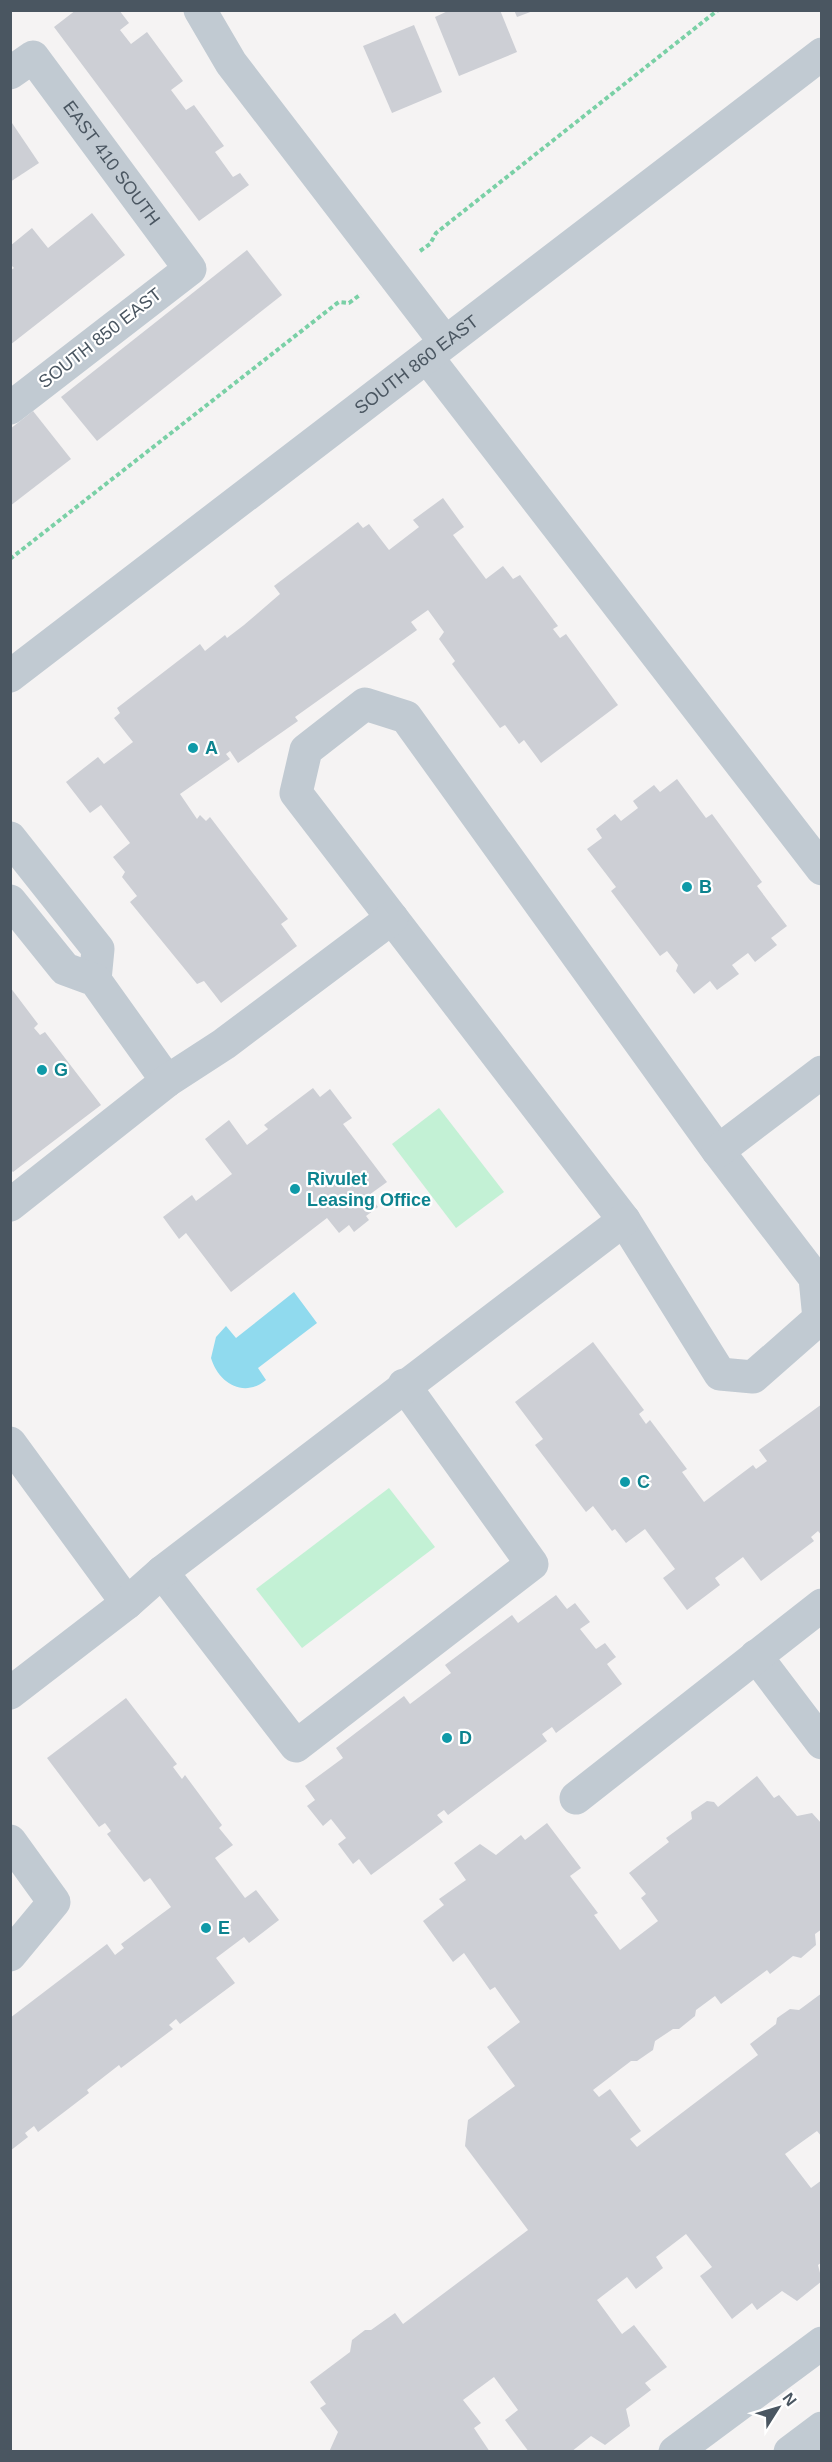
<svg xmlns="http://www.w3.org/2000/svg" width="832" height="2462" font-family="Arial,sans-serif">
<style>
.green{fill:#c3f1d5}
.water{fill:#90daee}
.building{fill:#cdcfd5}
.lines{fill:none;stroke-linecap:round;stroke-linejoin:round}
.path{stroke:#7ad0a6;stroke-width:4;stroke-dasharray:4.5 3;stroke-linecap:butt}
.minor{stroke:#c1cad2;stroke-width:33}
.culture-dot{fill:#0f9aa8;stroke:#fff;stroke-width:2}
.labels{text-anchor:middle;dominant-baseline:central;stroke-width:4.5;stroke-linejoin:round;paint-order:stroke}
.street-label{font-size:18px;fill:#4a5661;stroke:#fff}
.culture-label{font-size:18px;font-weight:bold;fill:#0d838f;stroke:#fff;text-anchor:start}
</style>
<rect width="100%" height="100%" fill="#f5f3f3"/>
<!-- green -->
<g class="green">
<polygon points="439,1108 504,1192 456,1228 392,1144"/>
<polygon points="389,1488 435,1547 302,1648 256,1589"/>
</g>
<!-- water -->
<path class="water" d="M294,1292l23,31 -59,45 8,12c-23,19 -48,2 -55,-22l5,-21 10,-11 10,12z"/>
<!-- building -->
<g class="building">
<polygon points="76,10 119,10 129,23 120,30 131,44 147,32 183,81 171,90 186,110 194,105 224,146 215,152 233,177 240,173 249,185 199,221 54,27"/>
<polygon points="450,10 500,10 517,52 459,76 435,17"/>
<polygon points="514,10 533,10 533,11 517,17"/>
<polygon points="414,25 442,92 392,113 363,46"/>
<polygon points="10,120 39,163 10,182"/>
<polygon points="92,213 125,255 10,345 10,271 14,268 10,264 10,246 32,228 48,248"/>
<polygon points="247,250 282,295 97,441 61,397"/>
<polygon points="33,411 71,459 10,506 10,429"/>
<polygon points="443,498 464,527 453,535 486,579 503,566 513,579 520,575 558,626 553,629 560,638 566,634 618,705 541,763 524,740 519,744 505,725 500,728 452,664 455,661 439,639 444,632 428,610 411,622 417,630 295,717 298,721 238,763 230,751 226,754 230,759 180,794 197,819 200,815 206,821 210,817 288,919 281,924 297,946 221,1003 204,981 197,984 130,902 137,896 122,877 125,872 113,857 130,843 101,805 90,813 66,782 98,757 104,764 133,742 114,718 120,713 117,708 200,644 205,651 225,635 227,638 244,625 280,594 274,586 358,522 363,528 369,524 389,550 419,527 413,520"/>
<polygon points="677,779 706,818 712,814 762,882 757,886 787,926 771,938 777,945 755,962 748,953 732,965 739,974 717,990 710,981 694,994 676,971 678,965 667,951 660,956 611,891 616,887 587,849 602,838 596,829 615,814 621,821 638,808 633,801 654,785 660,792"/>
<polygon points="10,987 38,1024 34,1028 40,1035 45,1032 101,1105 13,1172 10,1169"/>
<polygon points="313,1088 320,1097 330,1089 352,1118 343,1124 387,1182 369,1195 378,1207 366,1216 369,1220 354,1232 349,1225 339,1233 327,1218 231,1292 186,1233 179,1239 163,1217 192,1195 196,1201 232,1174 205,1139 229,1120 247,1145 268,1129 264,1125"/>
<polygon points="593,1342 644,1410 639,1414 646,1424 650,1420 687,1469 682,1472 704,1502 753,1465 756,1469 767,1461 759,1450 822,1404 822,1536 818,1531 811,1537 814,1541 761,1581 743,1557 715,1578 720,1585 687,1610 663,1578 675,1569 645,1529 626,1543 615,1529 612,1531 593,1506 586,1512 535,1445 543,1439 515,1402"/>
<polygon points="556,1595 567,1609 575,1603 590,1622 580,1629 596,1649 605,1643 616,1657 607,1664 622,1684 556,1733 552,1727 542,1734 547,1741 448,1815 444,1810 437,1815 443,1822 371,1875 359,1859 353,1864 338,1844 346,1838 331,1819 323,1826 307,1806 315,1800 305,1786 343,1758 336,1748 404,1696 410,1704 451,1673 445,1665 512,1615 518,1623"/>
<polygon points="126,1698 177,1764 173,1767 182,1779 185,1775 222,1825 219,1828 233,1845 215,1858 245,1898 256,1890 279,1920 249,1943 244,1937 216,1958 235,1983 180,2024 176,2019 169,2025 173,2029 121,2068 119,2065 87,2090 89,2093 38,2132 34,2126 25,2133 28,2137 10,2151 10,2018 107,1944 115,1955 124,1948 121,1944 171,1907 150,1878 144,1882 107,1834 111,1831 105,1823 99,1827 47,1758"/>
<polygon points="757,1776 774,1798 779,1795 797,1816 812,1813 822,1824 822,1929 815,1934 816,1945 801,1958 793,1956 770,1974 767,1970 721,2004 715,1996 696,2010 695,2016 679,2029 673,2029 655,2041 653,2050 637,2061 631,2061 593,2090 599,2097 610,2089 641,2131 630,2139 637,2147 758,2055 750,2044 776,2024 777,2018 790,2009 799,2010 822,1993 822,2137 817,2131 785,2154 811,2188 822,2180 822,2262 818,2265 822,2281 797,2301 782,2291 757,2310 752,2303 732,2319 700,2276 712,2267 686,2234 656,2257 663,2268 636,2289 627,2277 597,2300 622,2334 634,2325 667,2367 645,2383 651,2390 626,2409 630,2426 605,2445 591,2436 571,2452 529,2452 505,2420 518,2410 494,2377 463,2400 481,2423 474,2428 490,2452 329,2452 338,2432 320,2408 326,2404 310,2382 350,2352 352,2340 365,2330 371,2330 395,2313 403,2324 528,2230 465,2146 468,2120 515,2086 487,2047 520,2022 495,1987 490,1990 464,1953 453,1962 423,1921 444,1905 439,1899 466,1880 454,1863 480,1844 496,1855 521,1835 525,1840 547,1823 581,1868 570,1876 598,1913 594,1915 620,1950 658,1921 641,1898 646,1894 629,1873 669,1842 666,1838 692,1819 691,1812 707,1801 714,1802 718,1807"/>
</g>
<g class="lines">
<!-- path -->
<g class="path">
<polyline points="420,251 430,244 436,233 718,10"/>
<polyline points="10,559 336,304 339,302 349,303 361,294"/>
</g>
<!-- minor -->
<g class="minor">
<polyline points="200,10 231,63 445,342"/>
<path id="s1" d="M10,73l23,-16 157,212 -180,139"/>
<polyline points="427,357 822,869"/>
<path id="s2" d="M10,676l812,-622"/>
<polygon points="365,704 406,717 718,1151 815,1278 819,1319 753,1377 720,1374 624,1220 296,793 306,750"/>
<polyline points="10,838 98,949 95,980"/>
<polyline points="10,901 65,969 95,980 167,1081"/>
<polyline points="718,1151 822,1072"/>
<polyline points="10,1205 167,1081 224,1044 392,918"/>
<polyline points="10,1443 127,1603"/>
<polyline points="162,1572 296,1746 532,1564 404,1385"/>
<polyline points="756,1656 822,1743"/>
<polyline points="10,1693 127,1603 162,1572 624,1220"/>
<polyline points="576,1798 822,1605"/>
<polyline points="10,1841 54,1902 10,1955"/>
<polyline points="675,2452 822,2343"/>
<polyline points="790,2452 822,2428"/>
</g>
</g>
<!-- markers -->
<g class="culture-dot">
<circle cx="193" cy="748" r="6"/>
<circle cx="687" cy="887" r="6"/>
<circle cx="42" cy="1070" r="6"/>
<circle cx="295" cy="1189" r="6"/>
<circle cx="625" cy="1482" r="6"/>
<circle cx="447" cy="1738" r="6"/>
<circle cx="206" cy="1928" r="6"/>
</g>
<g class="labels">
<!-- street labels -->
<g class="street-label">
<text stroke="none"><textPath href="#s1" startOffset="160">EAST 410 SOUTH</textPath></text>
<text transform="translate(100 338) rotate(-38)">SOUTH 850 EAST</text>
<text stroke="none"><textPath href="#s2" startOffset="512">SOUTH 860 EAST</textPath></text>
</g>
<!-- culture labels -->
<g class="culture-label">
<text x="205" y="748">A</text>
<text x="699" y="887">B</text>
<text x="54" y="1070">G</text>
<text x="307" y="1179">Rivulet<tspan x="307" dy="21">Leasing Office</tspan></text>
<text x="637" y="1482">C</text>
<text x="459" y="1738">D</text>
<text x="218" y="1928">E</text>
</g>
</g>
<!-- border -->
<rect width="832" height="2462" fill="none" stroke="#4a5661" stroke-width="24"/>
<!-- north arrow -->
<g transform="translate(778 2408) rotate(53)" stroke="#ffffff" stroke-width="4.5" paint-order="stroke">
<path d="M0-4.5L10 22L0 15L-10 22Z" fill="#4a5661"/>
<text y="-9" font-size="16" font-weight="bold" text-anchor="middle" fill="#4a5661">N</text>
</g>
</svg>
